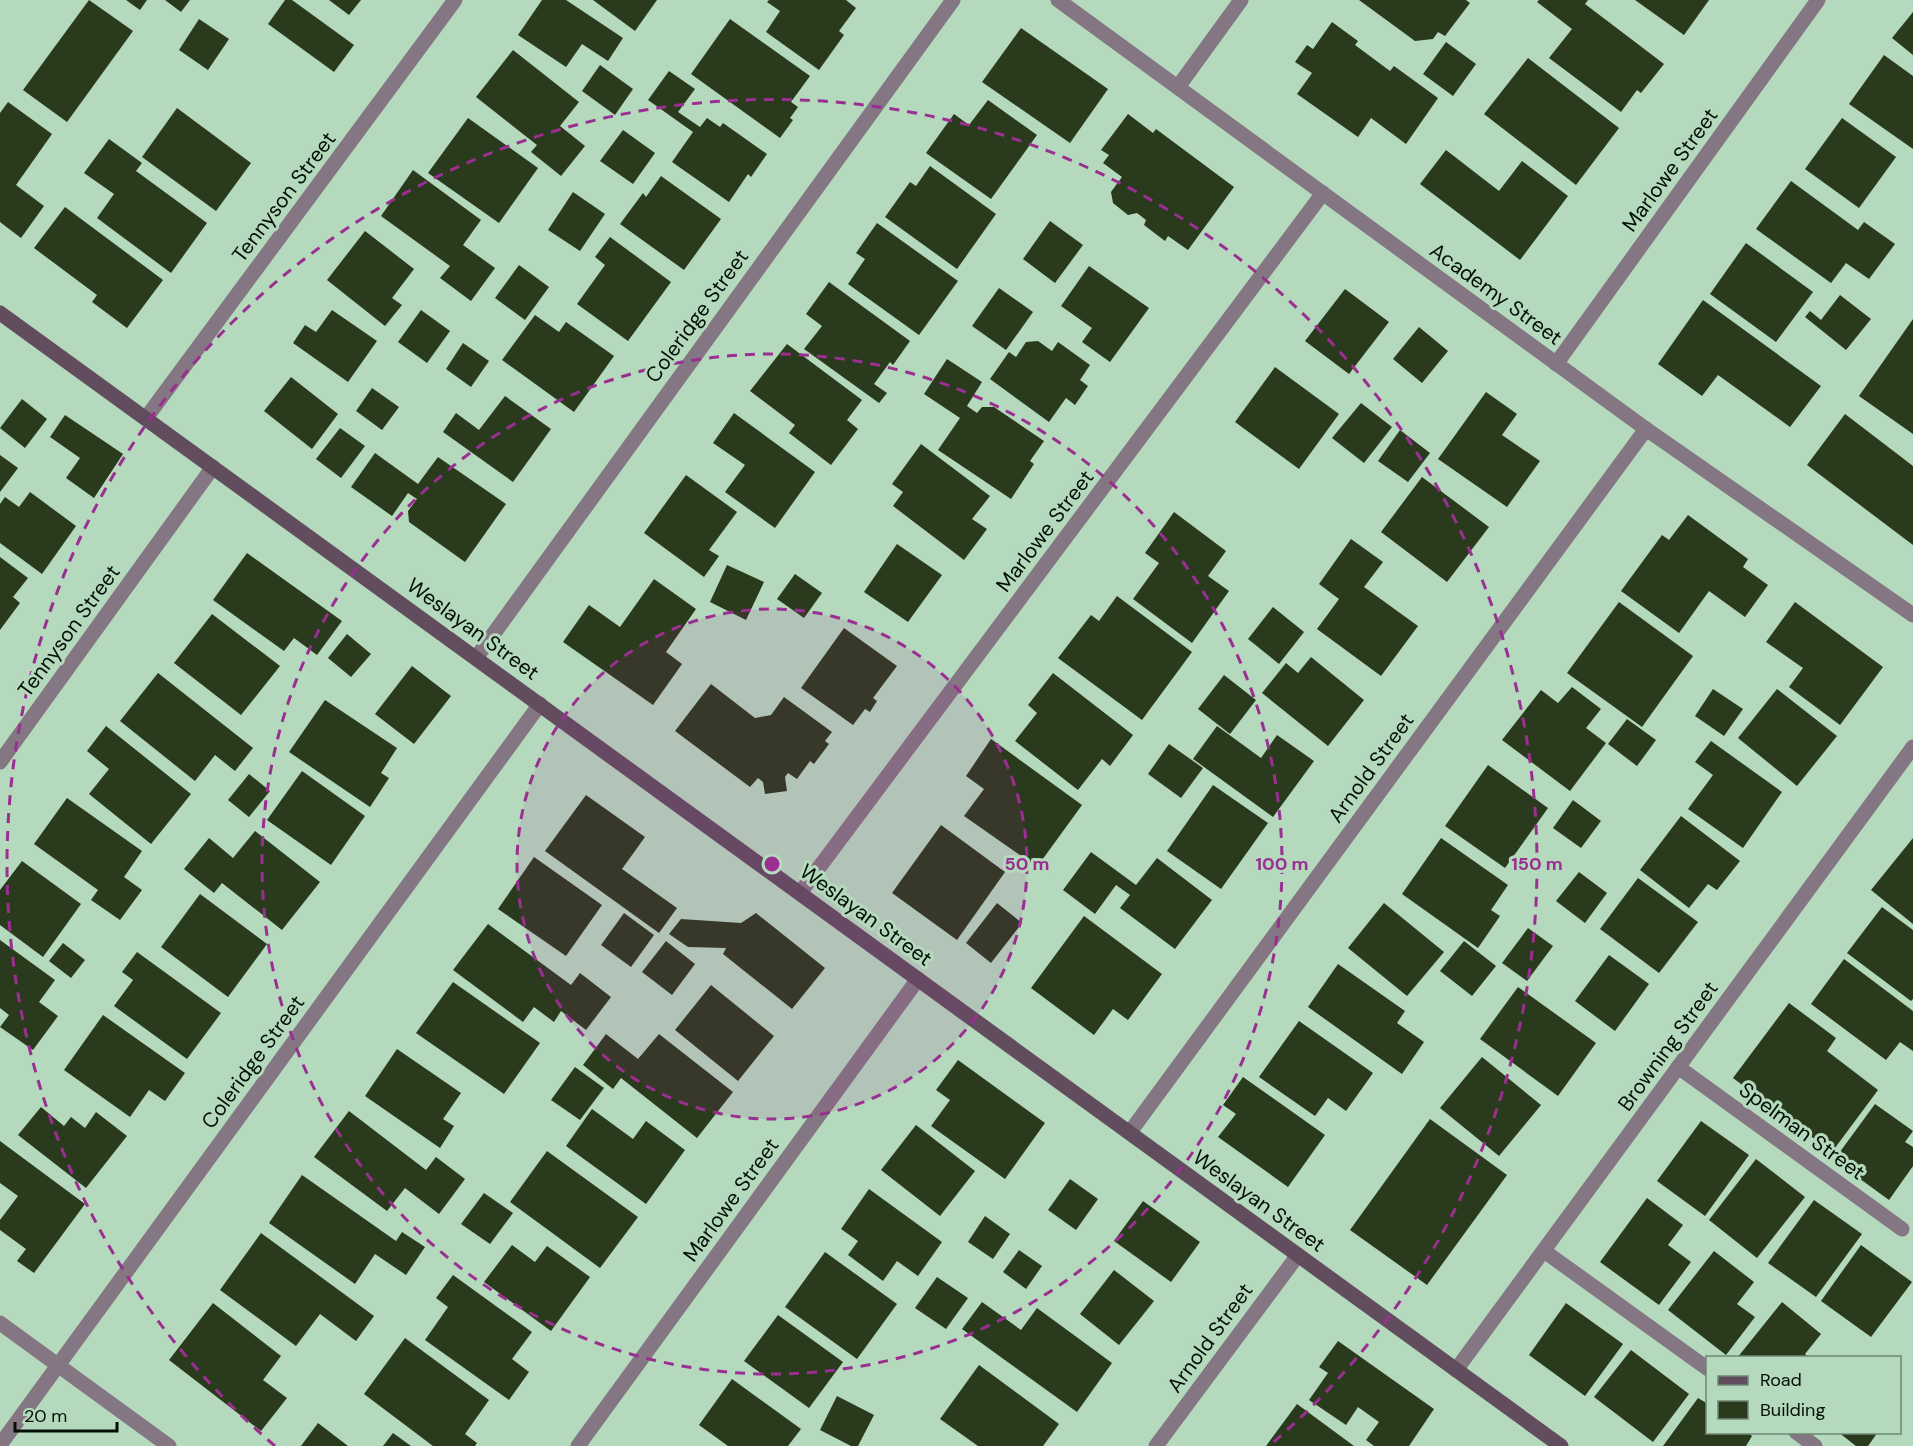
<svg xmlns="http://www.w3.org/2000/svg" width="1913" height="1446" font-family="'DM Sans',sans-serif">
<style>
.building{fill:#2a3a1c}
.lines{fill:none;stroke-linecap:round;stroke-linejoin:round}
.minor{stroke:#847682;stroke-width:15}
.tertiary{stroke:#847682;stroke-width:15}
.secondary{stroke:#614d5d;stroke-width:15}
.ring{fill:none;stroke:#9a2f91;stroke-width:3;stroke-dasharray:10 8}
.labels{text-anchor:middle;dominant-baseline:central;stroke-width:6;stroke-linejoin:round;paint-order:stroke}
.street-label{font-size:21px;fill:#040f06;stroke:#b5d9bd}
.centre{fill:#9a2f91;stroke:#b5d9bd;stroke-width:3}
.ring-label{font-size:18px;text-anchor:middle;font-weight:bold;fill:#9a2f91;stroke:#b5d9bd;stroke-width:6;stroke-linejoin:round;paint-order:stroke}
</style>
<rect width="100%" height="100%" fill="#b5d9bd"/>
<!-- building -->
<g class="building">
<polygon points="89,0 133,31 67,122 23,90"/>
<polygon points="126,0 147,0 140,10"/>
<polygon points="165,0 190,0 181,12"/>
<polygon points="285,0 292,0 354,45 334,72 268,24"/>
<polygon points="329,0 361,0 349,15"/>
<polygon points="542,0 566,0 623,38 608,61 582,44 566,67 518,35"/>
<polygon points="593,0 657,0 635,31"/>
<polygon points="769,0 846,0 856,8 839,31 844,35 819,70 766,32 780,11 767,2"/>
<polygon points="1359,0 1466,0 1470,3 1445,36 1438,32 1433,39 1415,41"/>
<polygon points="1539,0 1588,0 1585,4 1664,64 1641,93 1637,90 1621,112 1549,58 1572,29 1537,2"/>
<polygon points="1635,0 1709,0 1684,35"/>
<polygon points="1913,12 1913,55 1892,38"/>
<polygon points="199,19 229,39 208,70 179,50"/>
<polygon points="730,19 810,76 791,102 798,107 790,118 793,120 780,138 691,74"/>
<polygon points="1332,22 1358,41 1355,45 1390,71 1394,66 1438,98 1406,144 1371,118 1358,137 1297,94 1312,73 1295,62 1307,45 1313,49"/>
<polygon points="1021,28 1108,89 1070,143 982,82"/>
<polygon points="1446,42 1476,64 1453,96 1423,74"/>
<polygon points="513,50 579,102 560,126 585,146 561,176 531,152 537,145 476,97"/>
<polygon points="1884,55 1913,76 1913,149 1849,104"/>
<polygon points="1528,58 1619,128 1576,185 1484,114"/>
<polygon points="600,65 633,89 615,115 582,91"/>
<polygon points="669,71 695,89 678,112 700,127 707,118 720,127 723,123 767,154 751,177 748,174 729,202 672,162 693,132 648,100"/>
<polygon points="988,100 1037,135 991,199 926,153 954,114 969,125"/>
<polygon points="8,102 52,134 16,185 44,206 21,238 0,222 0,113"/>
<polygon points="177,108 251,163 216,211 142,157"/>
<polygon points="1128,114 1153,133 1156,129 1234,187 1188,250 1168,236 1165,241 1144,225 1146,220 1137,213 1128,215 1113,203 1111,192 1122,177 1103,163 1109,155 1101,150"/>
<polygon points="468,118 538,168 499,223 428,173"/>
<polygon points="1842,118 1896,157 1859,208 1805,169"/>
<polygon points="623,130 655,153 633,184 600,161"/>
<polygon points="109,139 142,163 136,171 207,223 171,273 97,218 114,194 84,173"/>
<polygon points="1446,150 1499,191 1522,161 1568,196 1520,260 1420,184"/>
<polygon points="930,166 996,214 957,269 885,217 910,182 916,186"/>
<polygon points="413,170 481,220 463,245 495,268 471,301 440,278 450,266 381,216"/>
<polygon points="661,176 721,219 684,270 620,224 643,193 646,197"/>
<polygon points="1791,181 1858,230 1864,222 1895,244 1869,279 1846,263 1831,283 1756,229"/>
<polygon points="573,192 605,214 580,251 548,230"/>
<polygon points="65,207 163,280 127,328 92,302 97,295 34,248"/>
<polygon points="1050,221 1083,245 1055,283 1023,259"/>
<polygon points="877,223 958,281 919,335 848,284 865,259 856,253"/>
<polygon points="365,231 414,269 392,298 402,305 385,326 327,280"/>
<polygon points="610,237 671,282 628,341 577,304 605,265 595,257"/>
<polygon points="1746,243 1813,292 1776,342 1710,294"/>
<polygon points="519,265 549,287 525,320 495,298"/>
<polygon points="1089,266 1149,308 1110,362 1082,342 1092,328 1061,306"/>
<polygon points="829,282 910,341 893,365 890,362 874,384 887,393 879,403 804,349 822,326 806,314"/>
<polygon points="999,288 1033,312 1006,350 972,326"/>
<polygon points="1345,289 1389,322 1349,374 1305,341"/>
<polygon points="1840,295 1871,319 1846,350 1805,317 1810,311 1821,320"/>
<polygon points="1703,300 1821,386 1790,427 1718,375 1702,396 1658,364"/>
<polygon points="332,310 377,341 348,382 293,343 305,325 316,332"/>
<polygon points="421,310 450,331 427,363 398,342"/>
<polygon points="535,315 559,332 566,322 614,356 574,412 502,360"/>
<polygon points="1913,319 1913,434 1859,396"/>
<polygon points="1419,327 1448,351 1422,383 1393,359"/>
<polygon points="1038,341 1052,351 1058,342 1090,365 1080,380 1088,386 1075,405 1066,398 1049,422 990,379 1009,352 1016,357 1026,342"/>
<polygon points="463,343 489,361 471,387 446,369"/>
<polygon points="787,344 862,400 847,420 858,429 831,465 789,433 795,425 750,391"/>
<polygon points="947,359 982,382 967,406 977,413 982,407 994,407 1044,441 1030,461 1034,464 1011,499 938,450 960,418 924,394"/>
<polygon points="1275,367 1339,414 1299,469 1235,422"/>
<polygon points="291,377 338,414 312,449 264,411"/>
<polygon points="372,388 399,407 382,430 356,411"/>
<polygon points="1486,392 1517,414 1502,435 1540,461 1507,507 1438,459"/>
<polygon points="505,396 551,429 513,482 443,432 456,413 479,430"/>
<polygon points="22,399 47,419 25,448 0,428"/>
<polygon points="1361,403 1392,427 1364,463 1332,438"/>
<polygon points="734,413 815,472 775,528 725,492 745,465 713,443"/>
<polygon points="1845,414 1913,466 1913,545 1807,465"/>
<polygon points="65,415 123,454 94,498 66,478 80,458 50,437"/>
<polygon points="340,428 365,446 341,478 316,459"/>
<polygon points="1400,430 1430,453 1408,482 1378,461"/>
<polygon points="921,444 990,496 972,519 987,529 964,560 893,506 903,492 892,484"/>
<polygon points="375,453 418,484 438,457 506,504 465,562 409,522 408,511 417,499 408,493 392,516 351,487"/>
<polygon points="0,455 18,468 0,492"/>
<polygon points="686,475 737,512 709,550 719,556 704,577 644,533"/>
<polygon points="1422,477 1489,527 1447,582 1381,532"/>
<polygon points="30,492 76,526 42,574 0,543 0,504 5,497 19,507"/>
<polygon points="1174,512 1226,551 1208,576 1229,591 1192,643 1133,599 1159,563 1145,553"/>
<polygon points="1688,515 1748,559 1743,567 1768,585 1745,617 1709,591 1679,633 1621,591 1662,535 1669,540"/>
<polygon points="1351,539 1383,562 1364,587 1418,626 1381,676 1317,629 1339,599 1319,584"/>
<polygon points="897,544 942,575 908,622 864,592"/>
<polygon points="247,553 342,621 317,655 294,638 284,651 213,600"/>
<polygon points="0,557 28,578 13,597 20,603 0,630"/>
<polygon points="727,565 764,582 746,620 710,602"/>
<polygon points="795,574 822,593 804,618 777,599"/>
<polygon points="654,579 696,609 666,652 682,664 653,705 563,642 589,605 620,627"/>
<polygon points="1117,596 1192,652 1142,720 1058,658 1091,615 1099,621"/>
<polygon points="1619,602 1693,656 1642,727 1567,673"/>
<polygon points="1795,602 1883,667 1840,725 1789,687 1803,668 1766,642"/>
<polygon points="1273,607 1304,632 1279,664 1248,639"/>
<polygon points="212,614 280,666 241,715 174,663"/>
<polygon points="844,628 897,666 873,698 877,701 870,712 865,709 853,725 801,688"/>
<polygon points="347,634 371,654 351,677 328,658"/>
<polygon points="1311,657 1364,700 1328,746 1262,693 1286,663 1298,673"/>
<polygon points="412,666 451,696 414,744 375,714"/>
<polygon points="158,673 253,748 235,771 215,755 195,781 120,721"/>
<polygon points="1053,673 1133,735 1110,766 1102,759 1078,790 1015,741 1037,713 1028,705"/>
<polygon points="1224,675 1256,700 1230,734 1198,709"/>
<polygon points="711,684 755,718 771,715 784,697 832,732 825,741 829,744 814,764 810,761 797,779 788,773 785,777 787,791 765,794 763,782 758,778 750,787 675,731"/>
<polygon points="1572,687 1601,709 1586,728 1606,743 1570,791 1502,740 1541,690 1558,703"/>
<polygon points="1713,689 1743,709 1724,736 1695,716"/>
<polygon points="1777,689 1837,736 1797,786 1738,738"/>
<polygon points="325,700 397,748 381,773 389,778 370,807 289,752"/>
<polygon points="1627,719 1656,740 1637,766 1608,744"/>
<polygon points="106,726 191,794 151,844 89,794 109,769 87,751"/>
<polygon points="1217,726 1261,758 1277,735 1314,761 1273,817 1193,759"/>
<polygon points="991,739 1082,805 1037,867 964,816 984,789 966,776"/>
<polygon points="1711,741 1782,792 1743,848 1688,809 1713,775 1695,762"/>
<polygon points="1169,744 1203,768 1181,798 1148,774"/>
<polygon points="1488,765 1548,808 1505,868 1445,826"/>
<polygon points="302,771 365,816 331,865 267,820"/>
<polygon points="249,774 270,791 249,817 228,800"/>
<polygon points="1213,785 1268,823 1221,889 1167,851"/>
<polygon points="586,795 645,837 622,869 677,908 659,933 545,851"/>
<polygon points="67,798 142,851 124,877 142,890 120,920 91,900 98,890 34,844"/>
<polygon points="1573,800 1601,821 1581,848 1553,828"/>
<polygon points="1681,816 1740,861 1717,890 1708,884 1689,908 1640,870"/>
<polygon points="941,825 1005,872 957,940 892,893"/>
<polygon points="255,831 320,882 282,930 222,883 214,893 184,869 209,838 233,858"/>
<polygon points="1441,838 1508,885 1491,910 1500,916 1478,948 1402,894"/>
<polygon points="1913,838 1913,924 1871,890"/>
<polygon points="1091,852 1136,885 1157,858 1212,900 1175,949 1120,908 1130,895 1116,885 1095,914 1063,890"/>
<polygon points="534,857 602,905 566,956 498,909"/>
<polygon points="22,861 81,904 43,957 0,925 0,890"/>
<polygon points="1579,872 1607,893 1585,923 1556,901"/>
<polygon points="1638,878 1698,922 1659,973 1600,929"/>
<polygon points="200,894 267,944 228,997 161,947"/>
<polygon points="997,903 1022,923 991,963 966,943"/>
<polygon points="1384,903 1444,952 1407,996 1348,948"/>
<polygon points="1882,907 1913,930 1913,999 1911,1001 1847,953"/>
<polygon points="624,913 654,935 631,967 601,945"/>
<polygon points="756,913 825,968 792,1009 723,954 726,948 688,947 669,934 681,919 741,923"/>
<polygon points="1084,916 1162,974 1128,1020 1113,1009 1094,1035 1031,988"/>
<polygon points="488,924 571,985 580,973 611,997 586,1030 561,1011 554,1022 534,1007 523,1022 453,970"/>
<polygon points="1528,928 1553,946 1527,981 1502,963"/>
<polygon points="0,940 55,980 39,1002 58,1016 33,1050 0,1027 9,1015 0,1008"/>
<polygon points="666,941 695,964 672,995 642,972"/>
<polygon points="1464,941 1496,966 1472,996 1440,971"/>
<polygon points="63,943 85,960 71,978 49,961"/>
<polygon points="137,952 221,1013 187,1059 114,1006 133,980 122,972"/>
<polygon points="1609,955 1649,984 1615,1031 1575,1001"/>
<polygon points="1844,959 1913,1011 1913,1051 1900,1042 1886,1060 1811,1004"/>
<polygon points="1338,964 1405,1011 1397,1023 1424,1042 1402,1074 1308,1007"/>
<polygon points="453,982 540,1043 504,1094 416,1033"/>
<polygon points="711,985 774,1036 738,1081 675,1030"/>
<polygon points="1518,987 1596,1043 1558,1096 1480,1039"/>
<polygon points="1789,1003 1836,1038 1827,1051 1878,1090 1832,1152 1733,1078"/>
<polygon points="103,1015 185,1073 165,1101 149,1090 130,1117 64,1070"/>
<polygon points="1299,1021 1373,1073 1346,1111 1328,1098 1315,1116 1259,1077"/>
<polygon points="606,1034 638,1059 659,1034 733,1092 697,1138 621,1078 613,1089 583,1065"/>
<polygon points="397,1049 461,1093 443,1119 454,1126 440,1148 365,1096"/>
<polygon points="1482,1057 1541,1105 1499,1156 1440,1108"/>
<polygon points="958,1060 1045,1123 1005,1179 931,1126 950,1100 936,1090"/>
<polygon points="575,1067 604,1088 580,1120 551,1100"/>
<polygon points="1243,1077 1325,1135 1288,1187 1218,1137 1236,1114 1223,1105"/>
<polygon points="1875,1104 1913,1131 1905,1142 1913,1147 1913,1166 1889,1200 1834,1160"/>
<polygon points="41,1107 64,1126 71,1117 85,1128 96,1112 127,1136 86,1188 18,1135"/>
<polygon points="592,1109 633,1139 646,1121 685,1150 646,1204 566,1146"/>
<polygon points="349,1111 426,1170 436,1157 465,1179 439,1214 405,1188 387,1211 314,1157"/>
<polygon points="1430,1119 1507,1175 1427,1285 1350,1230"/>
<polygon points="1701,1121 1749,1155 1705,1216 1657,1181"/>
<polygon points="916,1125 975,1171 940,1216 881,1170"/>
<polygon points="0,1141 85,1204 34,1273 17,1261 26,1249 0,1230 0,1220 18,1196 0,1183"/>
<polygon points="547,1151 638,1217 600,1268 510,1202"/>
<polygon points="1756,1159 1805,1197 1757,1258 1709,1220"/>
<polygon points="302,1175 396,1241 402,1232 425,1247 406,1275 375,1254 355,1284 269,1223"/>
<polygon points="1070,1179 1098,1199 1076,1230 1048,1210"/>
<polygon points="869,1189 942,1242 918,1276 897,1261 883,1281 848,1255 858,1241 841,1229"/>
<polygon points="484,1193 513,1213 490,1244 461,1224"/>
<polygon points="1647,1198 1683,1225 1668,1245 1691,1262 1659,1305 1600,1262"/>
<polygon points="1814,1200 1862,1234 1816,1297 1768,1263"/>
<polygon points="1143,1201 1200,1242 1171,1282 1114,1241"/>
<polygon points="985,1216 1010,1234 993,1259 968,1242"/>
<polygon points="261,1233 374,1316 356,1341 320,1314 296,1346 220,1290"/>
<polygon points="512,1245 535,1262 547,1246 590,1277 551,1331 484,1282"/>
<polygon points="1861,1245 1912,1282 1871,1337 1821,1301"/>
<polygon points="1019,1250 1042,1266 1026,1289 1003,1272"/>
<polygon points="1714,1251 1754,1282 1737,1304 1755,1317 1726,1355 1668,1310"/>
<polygon points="825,1252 897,1304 857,1359 785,1307"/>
<polygon points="1114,1270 1154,1301 1119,1345 1080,1314"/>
<polygon points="453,1275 532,1332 512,1359 529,1372 509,1400 425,1340 448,1307 436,1298"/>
<polygon points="937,1277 968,1298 946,1329 915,1308"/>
<polygon points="982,1302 1021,1330 1037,1308 1112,1363 1077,1412 962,1329"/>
<polygon points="1782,1302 1821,1334 1805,1354 1809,1358 1737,1358"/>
<polygon points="213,1303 281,1356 263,1380 287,1398 261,1431 169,1360"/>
<polygon points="1566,1303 1623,1344 1585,1396 1529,1355"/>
<polygon points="778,1315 843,1362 809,1408 744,1361"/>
<polygon points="405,1338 489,1400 465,1434 477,1443 475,1446 433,1446 364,1394"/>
<polygon points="1338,1341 1434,1409 1409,1446 1374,1446 1366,1440 1379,1422 1358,1407 1346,1425 1309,1400 1328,1373 1319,1367"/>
<polygon points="1631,1350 1689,1394 1653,1442 1594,1397"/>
<polygon points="979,1365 1059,1424 1043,1446 978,1446 940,1419"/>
<polygon points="732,1379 801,1429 788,1446 728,1446 699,1425"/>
<polygon points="837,1396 874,1415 858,1446 851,1446 820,1430"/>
<polygon points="1698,1398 1708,1404 1708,1432 1747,1432 1752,1436 1746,1446 1663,1446"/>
<polygon points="1297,1404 1354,1446 1266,1446"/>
<polygon points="318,1423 348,1446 301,1446"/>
<polygon points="1838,1432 1878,1432 1868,1446 1856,1446"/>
<polygon points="393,1433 411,1446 383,1446"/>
</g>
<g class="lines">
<!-- minor -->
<g class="minor">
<polyline points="1178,87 1241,0"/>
<polyline points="1556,364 1818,0"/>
<polyline points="146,418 455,0"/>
<polyline points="476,658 953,0"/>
<polyline points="0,762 213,467"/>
<polyline points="800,893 1323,193"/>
<polyline points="1678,1067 1902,1229"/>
<polyline points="1130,1132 1646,429"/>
<polyline points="1544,1251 1708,1369"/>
<polyline points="0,1323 169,1446"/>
<polyline points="1456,1370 1913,747"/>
<polyline points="1796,1432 1815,1446"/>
<polyline points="0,1445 540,704"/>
<polyline points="578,1446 918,979"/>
<polyline points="1156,1446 1298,1255"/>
</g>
<!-- tertiary -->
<polyline class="tertiary" points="1058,0 1646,429 1913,615"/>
<!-- secondary -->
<polyline class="secondary" points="0,313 1561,1446"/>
</g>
<!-- distance rings -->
<circle cx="772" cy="864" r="255" fill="#9a2f91" fill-opacity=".12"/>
<g class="ring">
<circle cx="772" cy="864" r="255"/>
<circle cx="772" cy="864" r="510"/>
<path d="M275 1446A765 765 0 1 1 1269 1446"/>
</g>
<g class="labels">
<!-- street labels -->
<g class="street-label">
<text transform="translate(1670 170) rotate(-54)">Marlowe Street</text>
<text transform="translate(284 197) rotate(-53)">Tennyson Street</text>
<text transform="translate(1496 294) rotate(36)">Academy Street</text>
<text transform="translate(697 316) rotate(-54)">Coleridge Street</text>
<text transform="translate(1045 531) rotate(-53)">Marlowe Street</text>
<text transform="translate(473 629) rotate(36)">Weslayan Street</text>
<text transform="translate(69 631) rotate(-54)">Tennyson Street</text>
<text transform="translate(1371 768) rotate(-54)">Arnold Street</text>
<text transform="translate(866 915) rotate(36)">Weslayan Street</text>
<text transform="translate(1668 1046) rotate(-54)">Browning Street</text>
<text transform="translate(253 1062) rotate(-54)">Coleridge Street</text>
<text transform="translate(1802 1131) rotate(36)">Spelman Street</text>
<text transform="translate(731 1200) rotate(-54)">Marlowe Street</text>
<text transform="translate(1259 1201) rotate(36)">Weslayan Street</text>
<text transform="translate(1210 1338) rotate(-54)">Arnold Street</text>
</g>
</g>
<circle cx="772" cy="864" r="9" class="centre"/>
<g class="ring-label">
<text x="1027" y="870">50 m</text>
<text x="1282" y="870">100 m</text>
<text x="1537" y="870">150 m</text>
</g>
<!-- legend -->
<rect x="1706" y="1356" width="195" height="78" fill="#b5d9bd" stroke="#6e8874" stroke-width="1.5"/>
<rect x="1718" y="1376" width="30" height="9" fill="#614d5d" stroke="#6e8874" stroke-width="1.5"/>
<text x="1760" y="1386" font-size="18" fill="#040f06">Road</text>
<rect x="1718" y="1401" width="30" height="18" fill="#2a3a1c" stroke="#6e8874" stroke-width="1.5"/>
<text x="1760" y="1416" font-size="18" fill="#040f06">Building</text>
<!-- scale -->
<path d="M15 1422v9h102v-9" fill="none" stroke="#040f06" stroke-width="3"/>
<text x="24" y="1422" font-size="18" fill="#040f06" stroke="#b5d9bd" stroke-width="4.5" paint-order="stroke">20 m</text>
</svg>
